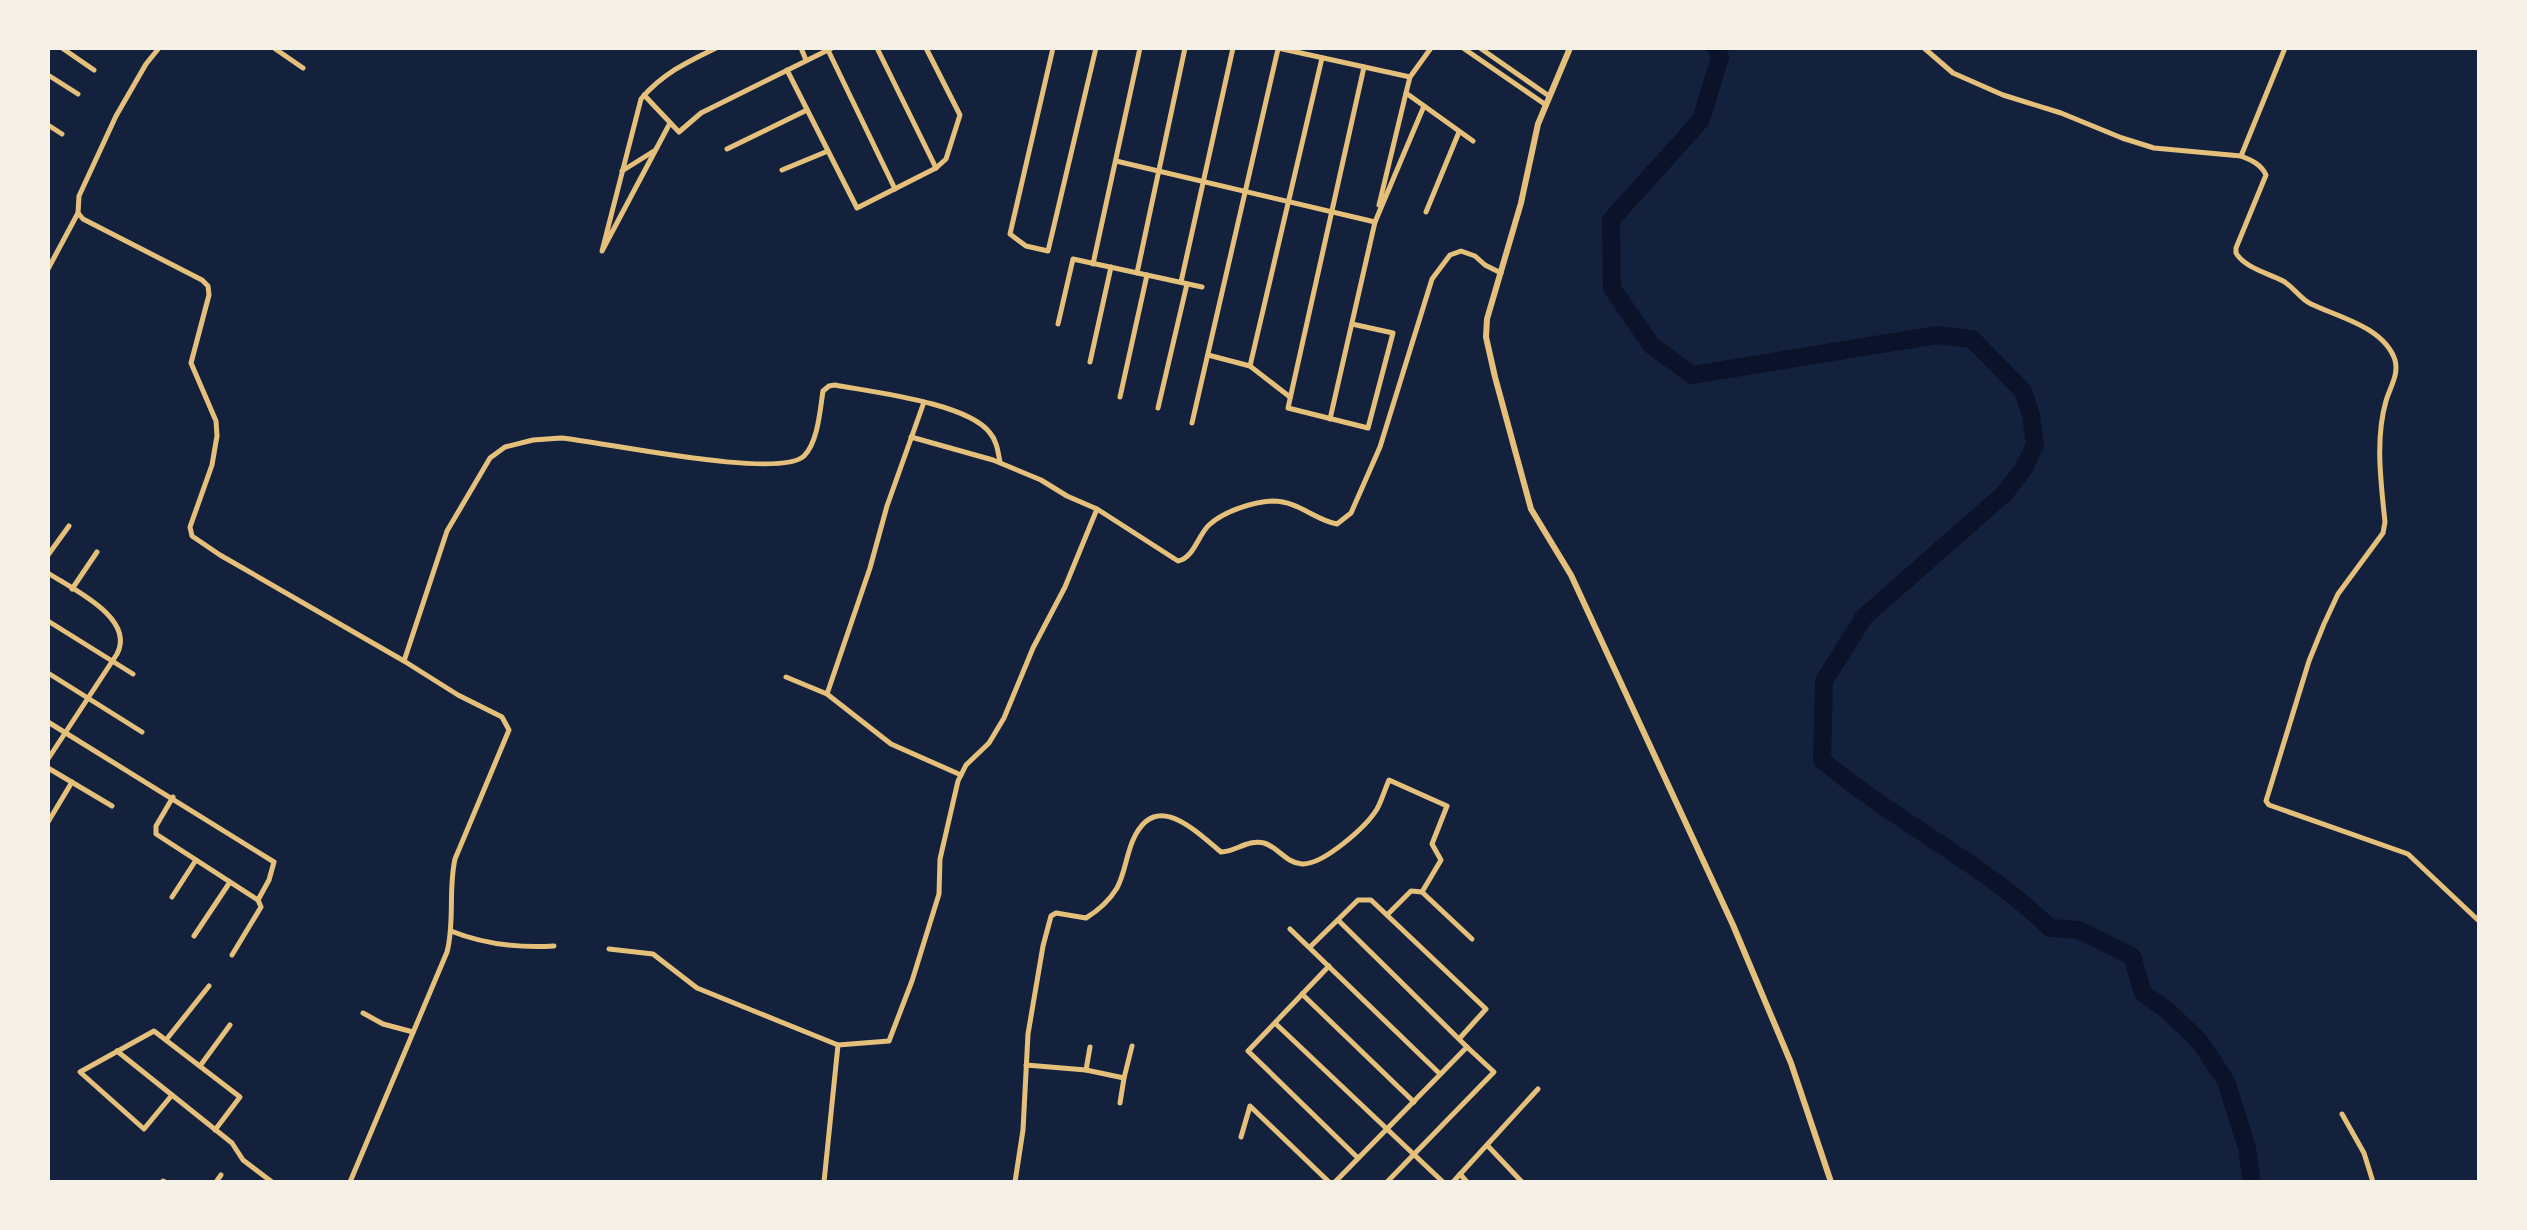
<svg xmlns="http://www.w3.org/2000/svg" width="2527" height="1230" font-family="'DM Sans',sans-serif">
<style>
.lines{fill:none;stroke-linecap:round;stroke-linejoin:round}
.river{stroke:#0b132b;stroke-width:18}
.minor{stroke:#e5c07b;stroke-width:5}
.tertiary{stroke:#e5c07b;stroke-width:6}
</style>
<rect width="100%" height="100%" fill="#14213d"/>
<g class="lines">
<!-- river -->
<path class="river" d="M1716,48l4,9 -19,63 -90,100 1,68 39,57 41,30 245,-40 35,4 51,52 8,24 4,30 -11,23 -19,25 -141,124 -40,64 -2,79c72,61 160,102 228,168l29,2 53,26 11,37 24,17 33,32 26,39 21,67 5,34"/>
<!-- minor -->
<g class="minor">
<polyline points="62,48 94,70"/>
<polyline points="274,48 303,68"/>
<polyline points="801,48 806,60"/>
<polyline points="877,48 936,168"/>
<polyline points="1053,48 1010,234 1026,246 1048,251 1096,48"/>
<polyline points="1278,48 1410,77"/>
<polyline points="1431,48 1410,77 1406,93 1473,141"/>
<polyline points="1463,48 1546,105"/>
<polyline points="1480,48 1549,96"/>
<polyline points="1924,48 1953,73 2003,95 2061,113 2122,138 2154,148 2241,156"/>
<path d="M2285,48l-44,108c10,4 20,8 25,19l-30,73v5c9,15 32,20 47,28 11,6 17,18 28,23 27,13 73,23 84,56 4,15 -5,27 -9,41 -11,38 -5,82 -1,121l-2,11 -45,61 -14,30 -15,37 -43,140 3,4 139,49 71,67"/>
<polyline points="828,50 895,189"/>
<polyline points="787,70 857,208 936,168 946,159 960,115 926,48"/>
<polyline points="48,75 78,94"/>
<polyline points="644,95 679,132 701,113 832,48"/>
<path d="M670,123l-68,128 39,-152c21,-25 46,-37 75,-51"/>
<polyline points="48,125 62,134"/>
<polyline points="727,149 807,110"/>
<polyline points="1116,161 1375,222 1424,106"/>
<polyline points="782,170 828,151"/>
<polyline points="622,171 654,151"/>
<polyline points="1379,205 1406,93"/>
<polyline points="1426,212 1459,132"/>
<path d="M78,213l5,6 119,61 6,6 1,9 -18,68 25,58 1,15 -5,29 -22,62 2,9 28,19 184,106 54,34 44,22 7,13 -54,129c-7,31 0,63 -8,93l-97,230"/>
<polyline points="1093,264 1140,48"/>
<polyline points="48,269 78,213 79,196 116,116 146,64 159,48"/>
<polyline points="1137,273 1185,48"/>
<polyline points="1181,282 1233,48"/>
<polyline points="1058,324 1073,259 1202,287"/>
<polyline points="1352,324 1393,333 1368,428 1288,408 1364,67"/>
<polyline points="1208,355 1250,366 1290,397"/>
<polyline points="1090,362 1111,267"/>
<polyline points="1250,366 1322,58"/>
<polyline points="1120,397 1147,275"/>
<polyline points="1158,408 1187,284"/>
<polyline points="1330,419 1375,222"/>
<polyline points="1192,423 1278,49"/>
<path d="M911,437l82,23 48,20 26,16 30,13 81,52c16,-3 20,-26 31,-36 15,-14 44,-23 64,-24 25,0 42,19 64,23l14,-11 29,-66 52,-168 18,-24 11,-4 14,5 10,9 16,8"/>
<polyline points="48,555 69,526"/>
<path d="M48,573c24,16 88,45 69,81l-69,105"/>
<polyline points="72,589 97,552"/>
<polyline points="48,621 133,674"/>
<path d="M404,661l43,-130 43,-73 15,-11 28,-7 28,-2c43,4 217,42 243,18 14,-14 16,-46 19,-65l6,-5 6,-1c37,7 133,18 155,48 7,8 8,19 10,29"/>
<polyline points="48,673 142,732"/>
<polyline points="786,677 827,694 891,744 961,775"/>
<polyline points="827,694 870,568 887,506 924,402"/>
<polyline points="48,722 274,862 269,880 258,900 261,907 232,955"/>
<polyline points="48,768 112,806"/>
<polyline points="173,797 156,826 156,834 258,900"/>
<polyline points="48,822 72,782"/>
<polyline points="172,897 196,860"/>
<polyline points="1387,915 1411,891 1422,892 1472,939"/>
<polyline points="1290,929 1440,1074"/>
<path d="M451,931c32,13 68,17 103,15"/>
<polyline points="194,936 230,882"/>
<polyline points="1310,947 1358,900 1371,900 1486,1009 1459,1039"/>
<polyline points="609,949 653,954 697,988 838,1045 889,1041 912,981 939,894 940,859 958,781 966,765 989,743 1004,718 1033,648 1065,587 1097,509"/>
<polyline points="1329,966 1248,1051 1358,1158"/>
<polyline points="1302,994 1414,1102"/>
<polyline points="363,1013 383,1024 413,1032"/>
<polyline points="1275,1023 1443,1182"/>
<polyline points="166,1040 209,986"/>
<polyline points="117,1051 232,1143 243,1160 272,1182"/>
<polyline points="1026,1065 1086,1070 1124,1078 1132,1046"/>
<polyline points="200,1066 230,1025"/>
<polyline points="1086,1070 1090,1047"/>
<polyline points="172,1095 144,1129 80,1072 154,1031 240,1097 215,1130"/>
<polyline points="1120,1103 1124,1078"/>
<polyline points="2342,1114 2364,1153 2373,1182"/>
<polyline points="1241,1137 1250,1106 1329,1182"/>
<polyline points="1487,1145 1522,1182"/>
<polyline points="1460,1174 1467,1182"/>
<polyline points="163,1181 165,1182"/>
<polyline points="216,1182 221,1175"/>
<polyline points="824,1182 838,1045"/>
<path d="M1015,1182l8,-52 5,-96 15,-88 8,-30 5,-3 30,5c13,-8 23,-17 31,-30 8,-15 9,-32 16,-48 22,-50 60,-11 88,12 14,0 27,-13 43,-9 14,4 22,20 38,21 21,1 64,-37 75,-55 5,-9 8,-20 12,-29l58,26 -15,38 9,16 -19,32"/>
<polyline points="1335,1182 1467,1047 1338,920"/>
<polyline points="1387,1182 1494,1072 1467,1047"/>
<polyline points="1453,1182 1538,1089"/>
</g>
<!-- tertiary -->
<polyline class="tertiary" points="1570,48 1538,124 1521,203 1487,319 1486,337 1495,377 1531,509 1571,575 1733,925 1791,1063 1831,1182"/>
</g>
<!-- border -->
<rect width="2527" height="1230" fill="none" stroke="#f6f1e7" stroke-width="100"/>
</svg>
